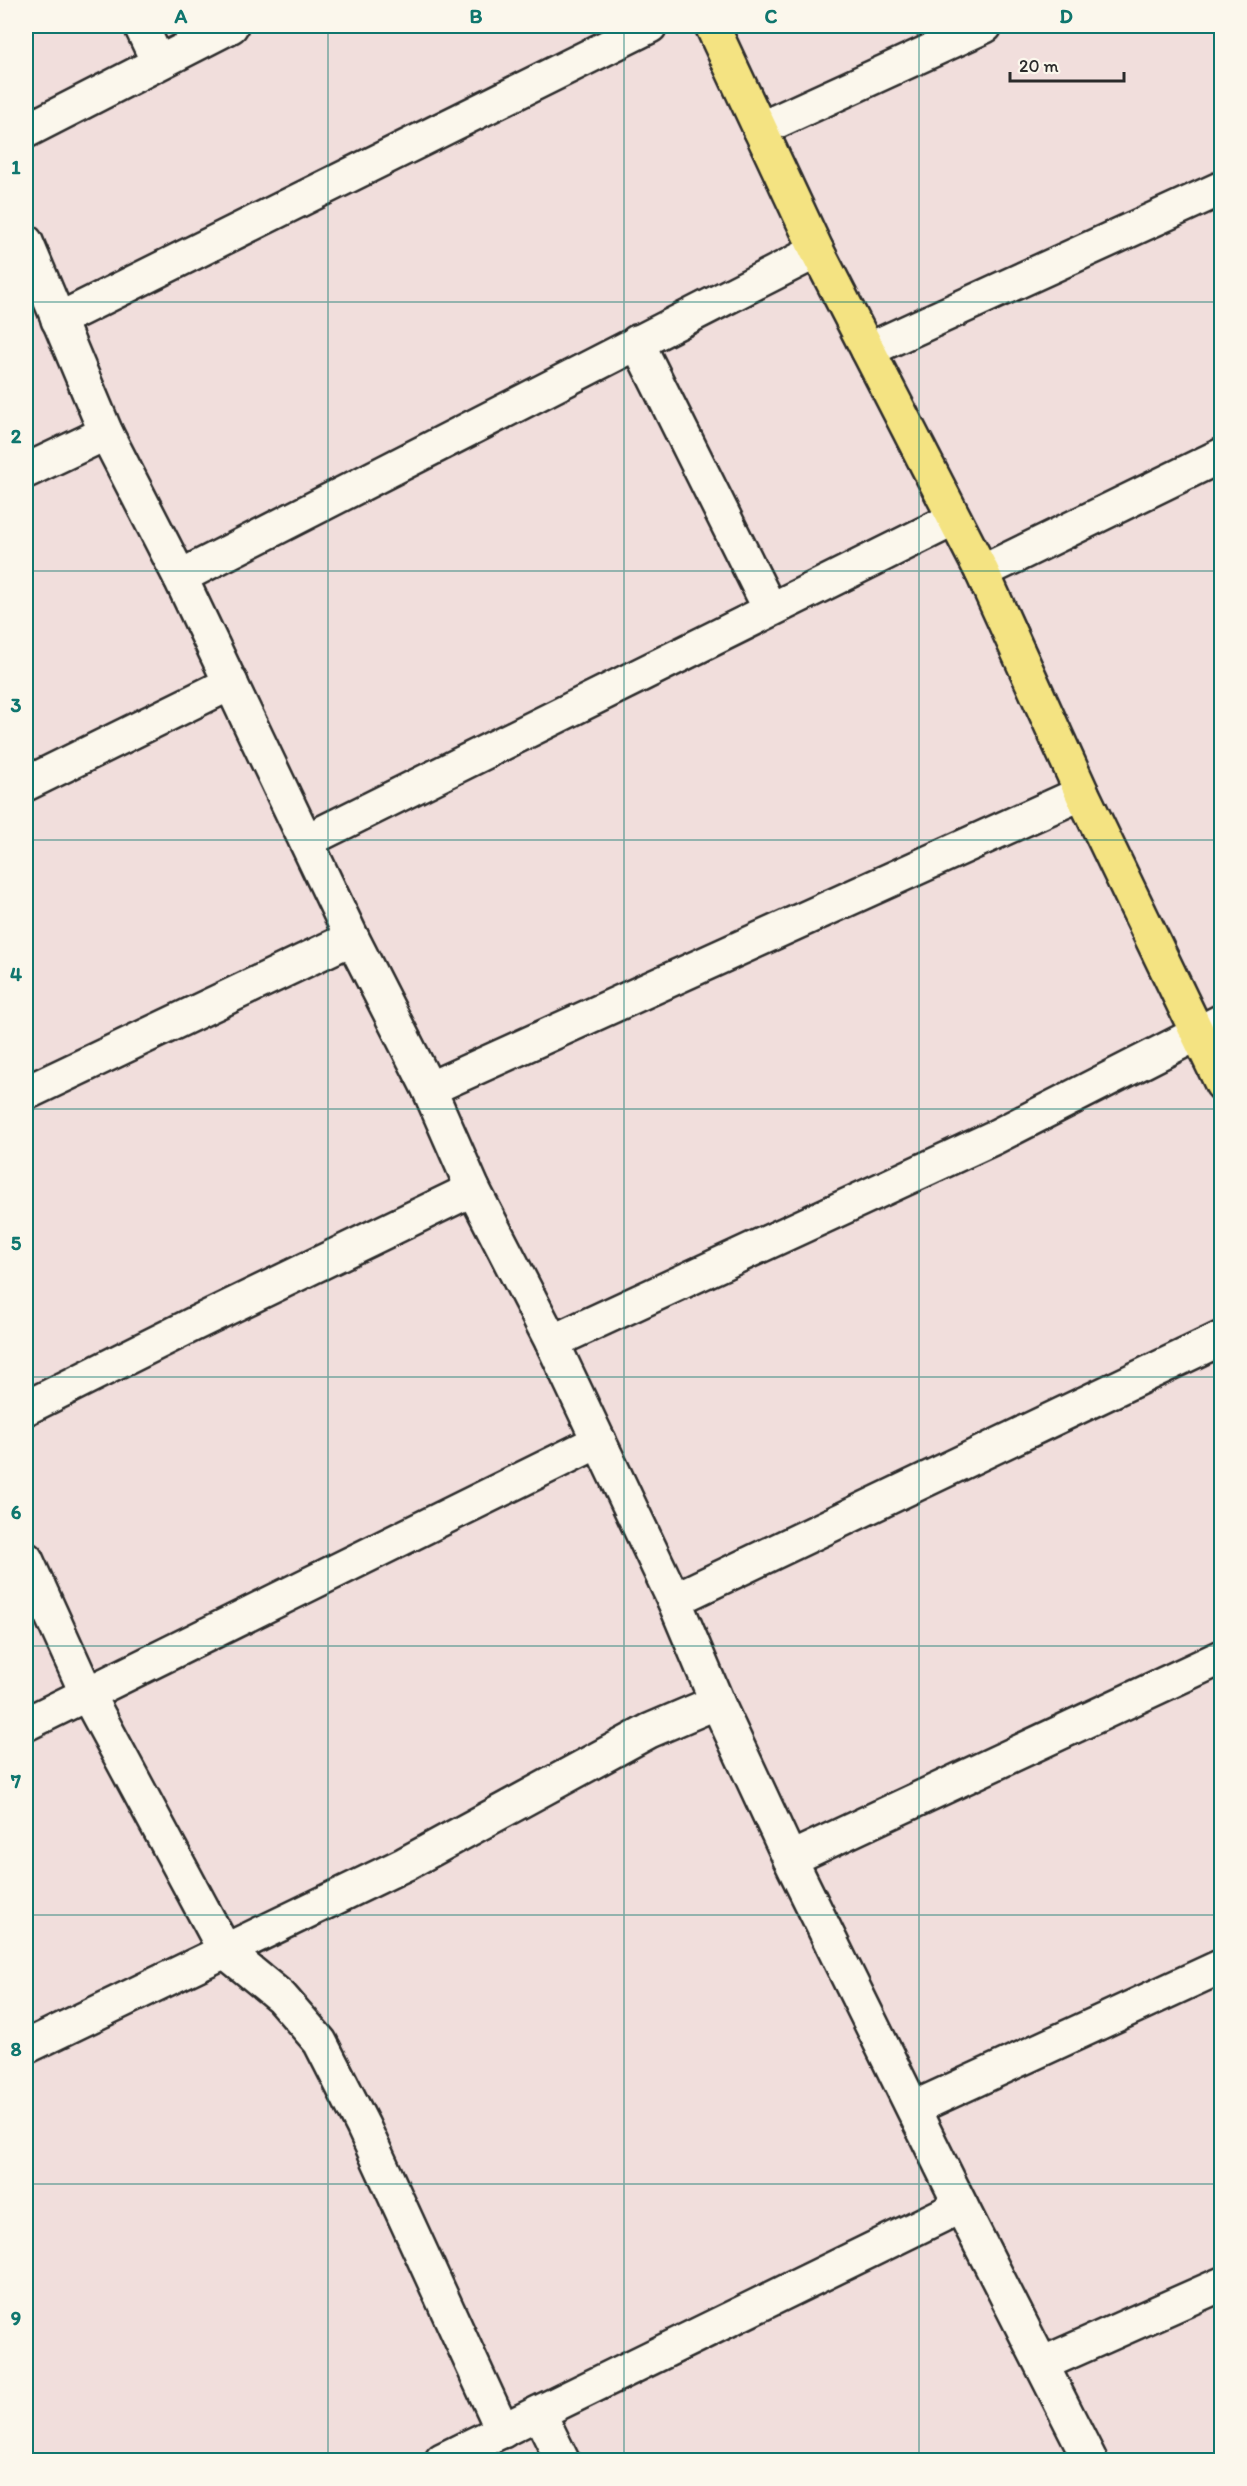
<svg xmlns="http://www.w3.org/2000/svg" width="1247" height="2486" font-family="Itim,sans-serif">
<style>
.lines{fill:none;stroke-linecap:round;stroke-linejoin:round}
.minor-casing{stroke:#2b2b2b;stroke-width:38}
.major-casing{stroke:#2b2b2b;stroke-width:38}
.minor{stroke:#fbf7ec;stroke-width:33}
.major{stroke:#f4e382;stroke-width:33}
.grid{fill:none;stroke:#0f766e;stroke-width:1.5;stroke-opacity:0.55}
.neatline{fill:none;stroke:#0f766e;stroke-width:2}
.grid-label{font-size:20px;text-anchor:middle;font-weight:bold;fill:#0f766e}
</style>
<rect width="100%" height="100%" fill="#f1dedc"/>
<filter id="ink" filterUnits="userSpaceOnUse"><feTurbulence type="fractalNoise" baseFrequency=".0167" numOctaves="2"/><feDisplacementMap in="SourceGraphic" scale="12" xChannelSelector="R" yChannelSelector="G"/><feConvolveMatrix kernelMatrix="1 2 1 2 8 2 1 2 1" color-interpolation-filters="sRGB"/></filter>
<g filter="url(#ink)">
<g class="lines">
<!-- minor casing -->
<g class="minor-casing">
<g id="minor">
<polyline points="141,26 158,62"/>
<polyline points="760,129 985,26"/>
<polyline points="26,131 231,26"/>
<polyline points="26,242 106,433 180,577 352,938 429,1089 473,1189 552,1342 674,1600 717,1702 790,1859 961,2206 1090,2460"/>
<polyline points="58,320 650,26"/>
<polyline points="637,342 770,609"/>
<polyline points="868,350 1222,188"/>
<polyline points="26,471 106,433"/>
<polyline points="982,572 1222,455"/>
<polyline points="180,577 817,251"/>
<polyline points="26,784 231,683"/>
<polyline points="306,841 954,519"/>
<polyline points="429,1089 1082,793"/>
<polyline points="26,1093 352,938"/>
<polyline points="552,1342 993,1138 1222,1021"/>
<polyline points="26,1408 194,1324 473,1189"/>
<polyline points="26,1559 87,1694 225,1951 281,1997 320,2042 363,2126 503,2431"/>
<polyline points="674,1600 1222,1338"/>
<polyline points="26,1724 599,1441"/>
<polyline points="790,1859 1222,1657"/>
<polyline points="26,2047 405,1864 649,1731 717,1702"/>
<polyline points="914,2108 1222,1966"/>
<polyline points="1042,2364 1222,2284"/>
<polyline points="539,2413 562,2460"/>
<polyline points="442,2460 961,2206"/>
</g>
</g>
<!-- major casing -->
<g class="major-casing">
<polyline id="major" points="712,26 817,251 982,572 1082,793 1222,1084"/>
</g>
<!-- minor -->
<use href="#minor" class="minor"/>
<!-- major -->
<use href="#major" class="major"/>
</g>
</g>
<!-- grid -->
<path class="grid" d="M328,26v2434M624,26v2434M919,26v2434M26,302h1196M26,571h1196M26,840h1196M26,1109h1196M26,1377h1196M26,1646h1196M26,1915h1196M26,2184h1196"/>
<!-- margin -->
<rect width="1247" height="2486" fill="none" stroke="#fbf7ec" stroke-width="66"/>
<!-- scale -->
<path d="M1010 72v9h114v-9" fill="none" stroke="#2b2b2b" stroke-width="3"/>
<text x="1019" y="72" font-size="18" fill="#2b2b2b" stroke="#fbf7ec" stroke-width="4.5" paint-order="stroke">20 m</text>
<rect x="33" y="33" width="1181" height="2420" class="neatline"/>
<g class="grid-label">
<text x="181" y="23">A</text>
<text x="476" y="23">B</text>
<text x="771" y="23">C</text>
<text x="1066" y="23">D</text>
<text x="16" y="174">1</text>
<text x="16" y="443">2</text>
<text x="16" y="712">3</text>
<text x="16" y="981">4</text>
<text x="16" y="1250">5</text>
<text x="16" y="1519">6</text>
<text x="16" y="1788">7</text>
<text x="16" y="2056">8</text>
<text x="16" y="2325">9</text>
</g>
</svg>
